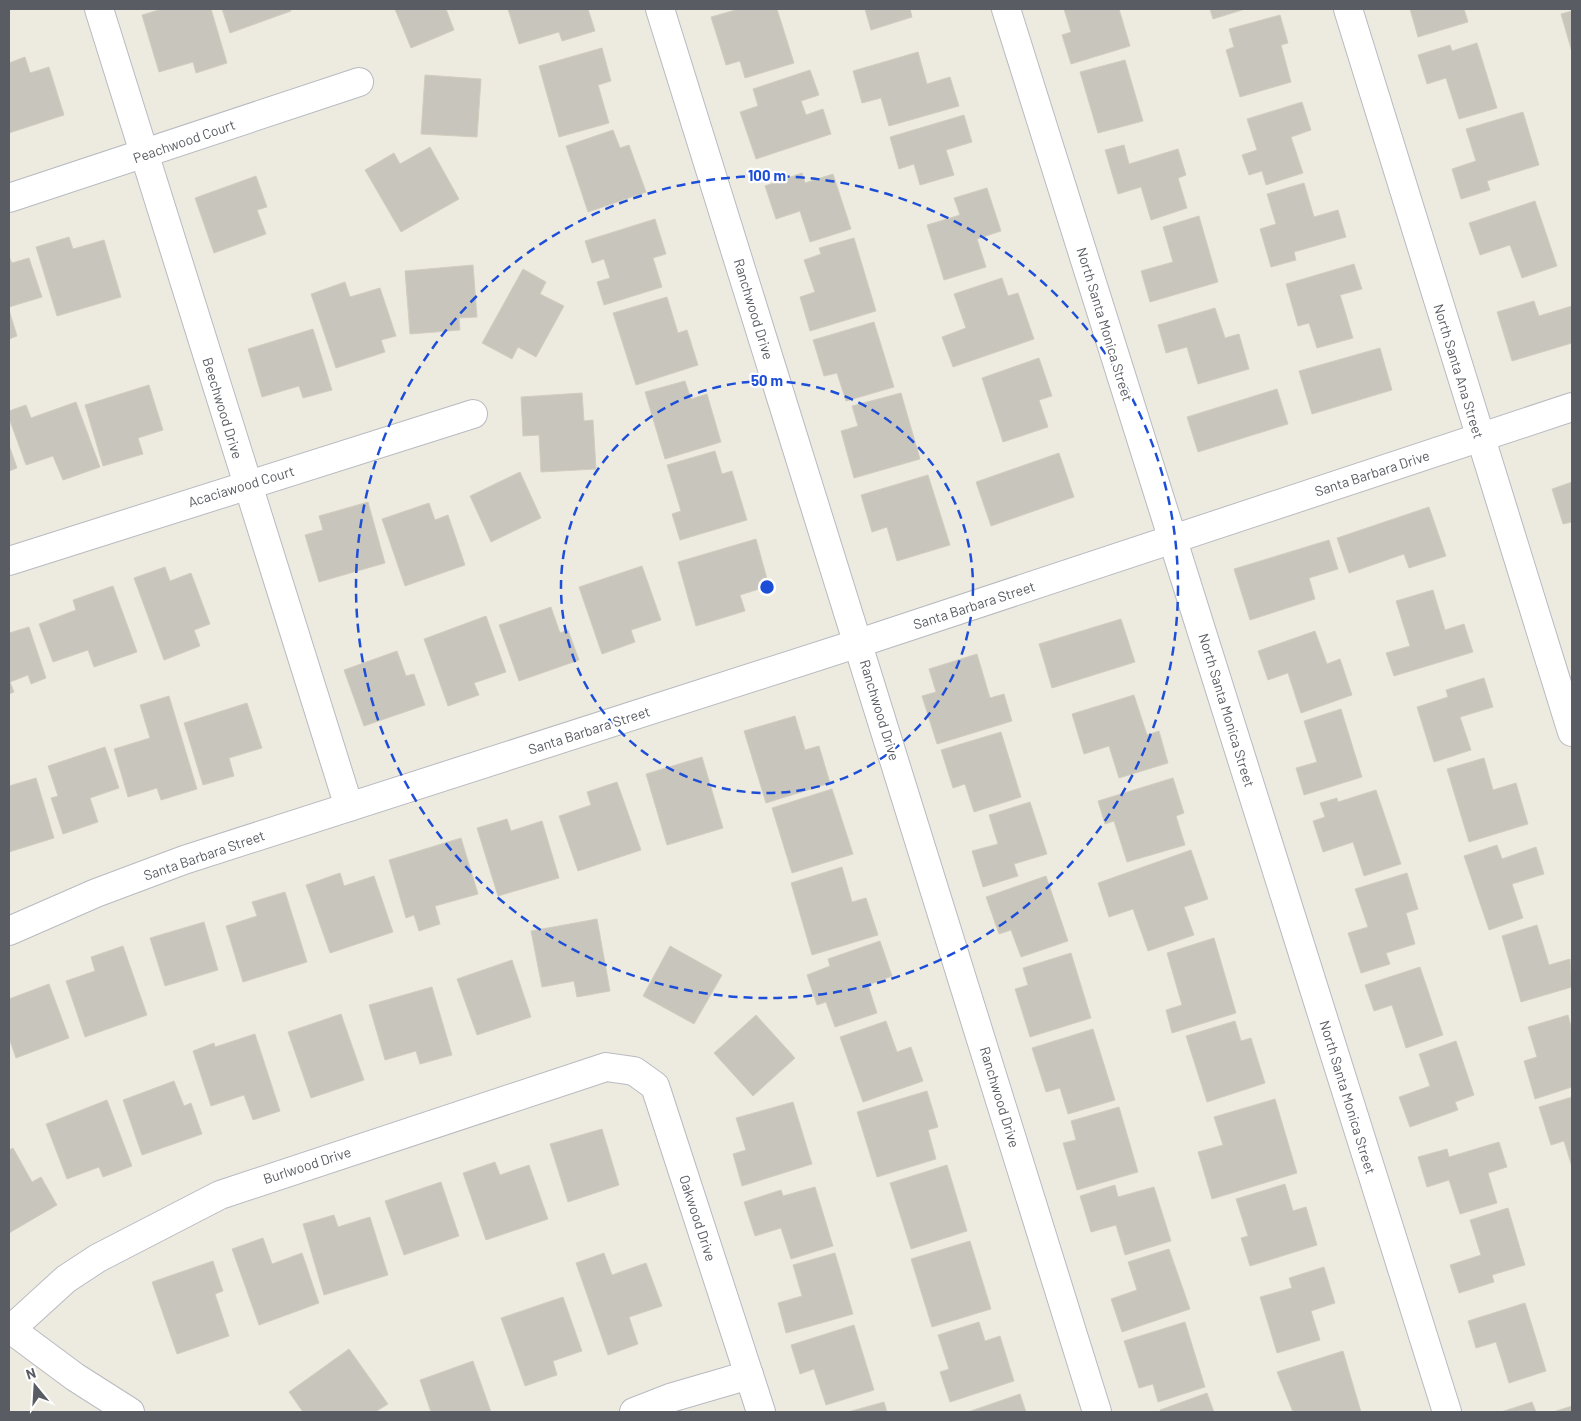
<svg xmlns="http://www.w3.org/2000/svg" width="1581" height="1421" font-family="Barlow,sans-serif">
<style>
.building{fill:#c8c5bd;stroke:#d2cdbe}
.lines{fill:none;stroke-linecap:round;stroke-linejoin:round}
.minor-casing{stroke:#b8bac0;stroke-width:30}
.minor{stroke:#fff;stroke-width:28}
.ring{fill:none;stroke:#1d4ed8;stroke-width:2.5;stroke-dasharray:9 6}
.labels{text-anchor:middle;dominant-baseline:central;stroke-width:4.5;stroke-linejoin:round;paint-order:stroke}
.street-label{font-size:14px;fill:#595c62;stroke:#fff}
.centre{fill:#1d4ed8;stroke:#fff;stroke-width:2.5}
.ring-label{font-size:15px;text-anchor:middle;font-weight:bold;fill:#1d4ed8;stroke:#fff;stroke-width:4.5;stroke-linejoin:round;paint-order:stroke}
</style>
<rect width="100%" height="100%" fill="#edebe0"/>
<!-- building -->
<g class="building">
<polygon points="162,9 211,9 227,63 196,73 193,62 159,72 142,15"/>
<polygon points="222,9 290,9 291,11 230,33"/>
<polygon points="395,9 446,9 454,30 411,48"/>
<polygon points="508,9 588,9 595,31 562,41 559,32 519,44"/>
<polygon points="739,9 777,9 794,63 745,78 740,61 726,65 711,17"/>
<polygon points="865,9 910,9 912,17 871,30"/>
<polygon points="1064,9 1119,9 1130,46 1071,64 1062,35 1071,32"/>
<polygon points="1210,9 1245,9 1213,19"/>
<polygon points="1410,9 1464,9 1468,22 1418,37"/>
<polygon points="1572,11 1572,52 1561,14"/>
<polygon points="1280,15 1288,43 1281,45 1291,82 1240,97 1226,50 1234,47 1229,29"/>
<polygon points="1477,43 1497,108 1459,119 1446,78 1427,84 1418,55 1450,45 1452,51"/>
<polygon points="602,48 611,81 598,85 609,123 559,137 539,66"/>
<polygon points="918,52 927,84 950,77 959,106 889,126 881,98 862,103 853,71"/>
<polygon points="25,57 30,73 49,67 64,115 9,133 9,63"/>
<polygon points="1125,60 1143,121 1098,133 1080,72"/>
<polygon points="810,70 819,95 801,101 806,115 823,109 831,134 756,159 740,112 758,106 753,89"/>
<polygon points="425,75 481,79 477,137 421,134"/>
<polygon points="1302,102 1311,130 1291,137 1303,173 1266,185 1262,171 1249,175 1242,155 1257,150 1247,119"/>
<polygon points="1523,112 1539,165 1487,181 1490,190 1461,199 1452,169 1476,161 1466,129"/>
<polygon points="964,115 972,142 946,150 954,175 920,185 914,164 899,169 890,137"/>
<polygon points="613,130 620,148 629,145 646,192 588,212 566,146"/>
<polygon points="1124,145 1129,164 1178,149 1186,175 1178,178 1187,208 1151,220 1141,187 1118,194 1105,150"/>
<polygon points="430,147 459,199 401,232 365,170 394,153 400,164"/>
<polygon points="802,173 805,183 833,174 851,229 810,242 800,211 776,219 765,186"/>
<polygon points="256,176 267,207 257,210 266,234 214,253 195,198"/>
<polygon points="1304,183 1314,217 1338,210 1346,237 1294,252 1296,260 1271,267 1260,229 1276,224 1267,194"/>
<polygon points="987,188 1001,231 977,239 986,267 944,280 927,225 960,215 954,198"/>
<polygon points="1535,201 1557,266 1522,278 1510,245 1480,255 1469,223"/>
<polygon points="1199,216 1218,282 1150,302 1141,271 1173,262 1163,227"/>
<polygon points="655,219 666,254 653,258 662,287 604,305 597,282 610,278 604,259 592,263 585,241"/>
<polygon points="69,237 73,249 104,240 121,297 57,316 36,247"/>
<polygon points="854,238 876,311 810,331 800,297 815,292 804,260 821,254 819,248"/>
<polygon points="9,257 12,263 29,258 42,297 9,307"/>
<polygon points="1354,264 1362,289 1340,295 1353,338 1317,348 1309,323 1298,326 1286,284"/>
<polygon points="473,265 477,317 459,318 460,330 410,334 405,271"/>
<polygon points="523,269 546,282 540,294 564,306 536,357 518,347 512,359 482,343"/>
<polygon points="1002,278 1008,296 1018,293 1034,339 953,367 942,337 966,328 954,294"/>
<polygon points="345,282 350,297 380,288 396,336 381,340 385,352 336,368 311,294"/>
<polygon points="667,297 678,333 687,330 698,365 636,385 613,313"/>
<polygon points="1534,301 1539,316 1572,306 1572,343 1512,361 1497,312"/>
<polygon points="1215,308 1225,338 1239,334 1249,369 1198,384 1187,347 1166,353 1158,325"/>
<polygon points="9,310 17,336 9,339"/>
<polygon points="874,322 894,387 846,401 837,373 824,376 813,340"/>
<polygon points="313,329 332,390 303,398 299,386 262,397 248,349"/>
<polygon points="1380,348 1392,390 1312,414 1299,371"/>
<polygon points="1039,358 1052,396 1039,400 1048,427 1003,442 982,378"/>
<polygon points="685,381 691,399 707,394 721,442 665,459 645,392"/>
<polygon points="149,385 163,430 138,438 143,454 103,466 85,405"/>
<polygon points="1277,389 1288,424 1198,452 1187,417"/>
<polygon points="582,393 584,421 593,420 596,469 541,472 539,435 523,436 521,397"/>
<polygon points="901,393 920,459 854,478 841,431 858,426 852,406"/>
<polygon points="76,402 100,467 63,480 53,456 26,465 9,418 9,411 26,405 31,418"/>
<polygon points="9,445 17,468 9,471"/>
<polygon points="715,451 722,474 732,471 747,520 680,540 672,514 681,511 667,465"/>
<polygon points="1059,453 1074,497 991,526 976,482"/>
<polygon points="520,472 541,518 491,542 470,496"/>
<polygon points="928,475 950,545 897,561 887,527 872,532 861,495"/>
<polygon points="1572,482 1572,522 1563,524 1552,489"/>
<polygon points="368,502 385,563 319,582 305,535 323,530 319,516"/>
<polygon points="429,503 435,520 448,515 465,565 405,586 382,519"/>
<polygon points="1429,507 1446,556 1409,568 1404,554 1349,573 1337,538"/>
<polygon points="756,539 769,586 740,595 745,611 696,626 678,562"/>
<polygon points="1329,540 1338,569 1309,578 1315,599 1250,620 1234,569"/>
<polygon points="642,566 661,620 631,630 635,642 602,654 579,587"/>
<polygon points="165,567 170,581 191,573 210,624 194,630 200,646 164,660 134,578"/>
<polygon points="113,586 137,652 94,667 88,650 53,662 39,624 76,610 73,600"/>
<polygon points="1433,590 1445,630 1464,624 1473,652 1394,676 1386,653 1410,646 1396,601"/>
<polygon points="551,607 560,633 568,630 579,660 519,681 499,625"/>
<polygon points="486,616 506,672 474,683 479,695 448,706 424,639"/>
<polygon points="1121,619 1135,662 1052,688 1039,644"/>
<polygon points="29,627 46,678 31,684 28,675 10,682 14,692 9,694 9,633"/>
<polygon points="1315,631 1327,664 1340,659 1352,695 1301,713 1288,673 1268,680 1258,651"/>
<polygon points="397,651 406,676 414,674 425,705 364,726 344,670"/>
<polygon points="977,654 990,698 1004,694 1012,721 937,744 922,696 936,692 929,669"/>
<polygon points="1484,678 1493,707 1460,717 1471,750 1434,762 1417,707 1448,697 1446,690"/>
<polygon points="1134,695 1147,735 1159,731 1168,763 1119,778 1109,746 1084,754 1072,714"/>
<polygon points="169,696 197,789 161,800 157,788 128,797 114,749 150,738 140,705"/>
<polygon points="247,703 262,748 229,758 234,776 203,785 184,723"/>
<polygon points="1341,709 1362,777 1304,795 1296,768 1317,762 1304,721"/>
<polygon points="795,716 805,750 819,746 830,783 766,803 744,731"/>
<polygon points="1001,732 1021,797 974,812 965,784 953,788 941,750"/>
<polygon points="105,747 119,788 90,798 98,822 63,834 51,798 58,796 48,766"/>
<polygon points="702,757 723,828 667,845 646,774"/>
<polygon points="1484,758 1493,790 1516,783 1528,824 1469,842 1447,769"/>
<polygon points="36,778 54,838 9,852 9,786"/>
<polygon points="1173,778 1184,813 1176,816 1185,845 1127,862 1114,821 1105,824 1098,801"/>
<polygon points="617,782 641,850 578,871 559,816 591,805 587,792"/>
<polygon points="832,789 853,854 792,873 772,808"/>
<polygon points="1376,790 1401,864 1364,876 1353,842 1323,852 1313,821 1325,817 1320,803 1337,798 1338,802"/>
<polygon points="1030,802 1047,854 1014,864 1018,876 983,887 972,851 998,844 989,815"/>
<polygon points="507,819 511,831 542,821 559,878 498,896 477,828"/>
<polygon points="461,838 478,894 435,906 440,924 419,931 414,915 406,918 389,860"/>
<polygon points="1497,845 1502,859 1536,847 1544,874 1512,884 1523,918 1489,930 1464,856"/>
<polygon points="1191,850 1208,899 1184,907 1194,935 1148,951 1133,909 1109,917 1098,883"/>
<polygon points="842,867 852,902 866,898 878,935 812,955 791,883"/>
<polygon points="340,873 344,886 374,876 393,932 330,953 306,885"/>
<polygon points="1407,873 1418,909 1406,913 1415,944 1386,953 1390,964 1361,973 1348,933 1368,927 1355,889"/>
<polygon points="1046,876 1068,941 1021,957 1011,930 999,934 986,897"/>
<polygon points="285,892 307,962 243,982 226,926 257,916 252,902"/>
<polygon points="597,919 610,991 577,997 574,981 542,987 531,931"/>
<polygon points="204,922 218,970 165,986 150,938"/>
<polygon points="1537,925 1549,965 1570,959 1572,987 1521,1002 1502,936"/>
<polygon points="1214,938 1236,1013 1172,1033 1166,1010 1182,1005 1167,953"/>
<polygon points="880,941 892,976 868,985 877,1013 835,1027 826,1002 817,1005 807,975 830,966 828,959"/>
<polygon points="123,946 147,1015 85,1037 66,981 95,971 91,957"/>
<polygon points="670,946 722,975 694,1024 643,996"/>
<polygon points="1071,953 1091,1018 1030,1037 1015,989 1028,985 1023,968"/>
<polygon points="512,960 531,1017 477,1035 457,979"/>
<polygon points="1420,967 1443,1035 1406,1048 1392,1005 1374,1011 1365,985"/>
<polygon points="49,984 69,1038 16,1058 9,1038 9,999"/>
<polygon points="432,987 452,1055 420,1064 416,1051 385,1060 369,1005"/>
<polygon points="341,1014 364,1080 311,1098 288,1032"/>
<polygon points="756,1015 795,1058 753,1096 714,1053"/>
<polygon points="1568,1015 1572,1030 1572,1087 1535,1099 1524,1061 1537,1057 1528,1027"/>
<polygon points="886,1021 897,1052 911,1047 923,1081 863,1102 840,1037"/>
<polygon points="1235,1021 1241,1041 1251,1038 1265,1083 1207,1102 1186,1036"/>
<polygon points="1093,1029 1115,1100 1068,1114 1060,1088 1046,1092 1032,1048"/>
<polygon points="255,1034 280,1111 253,1120 244,1095 211,1106 193,1051 214,1043 215,1047"/>
<polygon points="1456,1041 1474,1095 1455,1102 1458,1110 1410,1127 1399,1097 1430,1086 1419,1054"/>
<polygon points="174,1081 184,1106 191,1103 202,1134 142,1155 123,1100"/>
<polygon points="927,1091 938,1127 928,1130 936,1159 877,1177 857,1112"/>
<polygon points="1572,1097 1572,1167 1564,1141 1551,1145 1539,1107"/>
<polygon points="1275,1099 1297,1173 1212,1199 1198,1152 1223,1145 1214,1117"/>
<polygon points="107,1100 132,1166 103,1177 99,1167 67,1179 46,1124"/>
<polygon points="793,1102 812,1164 742,1186 733,1154 746,1150 736,1118"/>
<polygon points="1119,1107 1138,1172 1077,1190 1063,1143 1076,1140 1071,1121"/>
<polygon points="602,1129 619,1185 568,1202 550,1144"/>
<polygon points="1499,1142 1507,1167 1488,1173 1497,1203 1460,1214 1449,1180 1427,1187 1418,1157 1447,1149 1449,1157"/>
<polygon points="13,1148 32,1182 41,1177 57,1205 9,1233 9,1150"/>
<polygon points="495,1162 500,1175 529,1165 548,1219 486,1240 463,1173"/>
<polygon points="947,1165 967,1231 911,1249 890,1183"/>
<polygon points="441,1182 459,1236 404,1255 385,1201"/>
<polygon points="1285,1184 1293,1211 1306,1207 1317,1245 1250,1266 1241,1238 1248,1236 1236,1199"/>
<polygon points="1115,1185 1118,1197 1154,1187 1171,1241 1125,1255 1116,1225 1091,1232 1080,1196"/>
<polygon points="815,1187 833,1246 791,1259 781,1228 755,1236 744,1202 781,1190 783,1196"/>
<polygon points="1508,1208 1525,1265 1492,1275 1494,1282 1459,1293 1450,1265 1481,1255 1470,1220"/>
<polygon points="334,1215 338,1227 370,1217 388,1275 324,1295 303,1224"/>
<polygon points="263,1238 272,1264 302,1253 319,1303 259,1325 232,1249"/>
<polygon points="970,1241 991,1309 932,1327 911,1259"/>
<polygon points="1169,1249 1190,1309 1122,1332 1111,1299 1137,1290 1128,1262"/>
<polygon points="604,1253 612,1275 646,1263 662,1306 629,1317 638,1344 608,1355 576,1263"/>
<polygon points="835,1253 853,1314 786,1333 778,1303 802,1296 793,1265"/>
<polygon points="213,1261 223,1291 215,1294 229,1336 177,1354 152,1282"/>
<polygon points="1324,1267 1335,1303 1311,1311 1320,1340 1277,1353 1260,1297 1292,1288 1289,1278"/>
<polygon points="563,1297 582,1351 553,1361 557,1375 525,1386 501,1318"/>
<polygon points="1525,1303 1546,1371 1509,1383 1496,1342 1476,1348 1468,1321"/>
<polygon points="979,1322 985,1341 1000,1336 1014,1381 950,1402 940,1372 949,1369 938,1335"/>
<polygon points="1185,1322 1205,1387 1158,1402 1153,1384 1139,1388 1124,1341"/>
<polygon points="854,1325 874,1390 826,1405 814,1369 800,1374 791,1345"/>
<polygon points="349,1349 388,1404 375,1412 303,1412 289,1392"/>
<polygon points="1343,1351 1361,1412 1293,1412 1277,1372"/>
<polygon points="473,1361 491,1412 431,1412 420,1380"/>
<polygon points="1207,1393 1214,1412 1161,1412 1160,1410"/>
<polygon points="1020,1394 1026,1412 968,1412"/>
<polygon points="884,1402 887,1412 848,1412"/>
<polygon points="1532,1402 1536,1412 1501,1412"/>
<polygon points="1572,1406 1572,1412 1553,1412"/>
</g>
<g class="lines">
<!-- minor casing -->
<g class="minor-casing">
<g id="minor">
<polyline points="99,9 349,807"/>
<polyline points="660,9 1097,1412"/>
<polyline points="1006,9 1447,1412"/>
<polyline points="1348,9 1572,732"/>
<polyline points="9,198 359,82"/>
<polyline points="9,561 473,414"/>
<polyline points="9,931 96,893 184,860 859,643 1572,407"/>
<polyline points="9,1328 75,1377 130,1412"/>
<polyline points="9,1331 66,1279 98,1258 220,1195 606,1067 634,1071 655,1086 761,1412"/>
<polyline points="634,1412 670,1398 749,1375"/>
</g>
</g>
<!-- minor -->
<use href="#minor" class="minor"/>
</g>
<!-- distance rings -->
<g class="ring">
<circle cx="767" cy="587" r="206"/>
<circle cx="767" cy="587" r="411"/>
</g>
<g class="labels">
<!-- street labels -->
<g class="street-label">
<text transform="translate(184 141) rotate(-19)">Peachwood Court</text>
<text transform="translate(754 309) rotate(73)">Ranchwood Drive</text>
<text transform="translate(1105 324) rotate(73)">North Santa Monica Street</text>
<text transform="translate(1459 371) rotate(73)">North Santa Ana Street</text>
<text transform="translate(223 408) rotate(73)">Beechwood Drive</text>
<text transform="translate(1372 473) rotate(-18)">Santa Barbara Drive</text>
<text transform="translate(241 486) rotate(-17)">Acaciawood Court</text>
<text transform="translate(974 605) rotate(-18)">Santa Barbara Street</text>
<text transform="translate(880 710) rotate(73)">Ranchwood Drive</text>
<text transform="translate(1227 710) rotate(73)">North Santa Monica Street</text>
<text transform="translate(589 730) rotate(-18)">Santa Barbara Street</text>
<text transform="translate(204 855) rotate(-19)">Santa Barbara Street</text>
<text transform="translate(1000 1097) rotate(73)">Ranchwood Drive</text>
<text transform="translate(1348 1097) rotate(73)">North Santa Monica Street</text>
<text transform="translate(307 1165) rotate(-18)">Burlwood Drive</text>
<text transform="translate(698 1218) rotate(72)">Oakwood Drive</text>
</g>
</g>
<circle cx="767" cy="587" r="8" class="centre"/>
<g class="ring-label">
<text x="767" y="181">100 m</text>
<text x="767" y="386">50 m</text>
</g>
<!-- border -->
<rect width="1581" height="1421" fill="none" stroke="#595c62" stroke-width="20"/>
<!-- north arrow -->
<g transform="translate(35 1386) rotate(342)" stroke="#ffffff" stroke-width="4" paint-order="stroke">
<path d="M0-4L9 19L0 12L-9 19Z" fill="#595c62"/>
<text y="-8" font-size="14" font-weight="bold" text-anchor="middle" fill="#595c62">N</text>
</g>
</svg>
